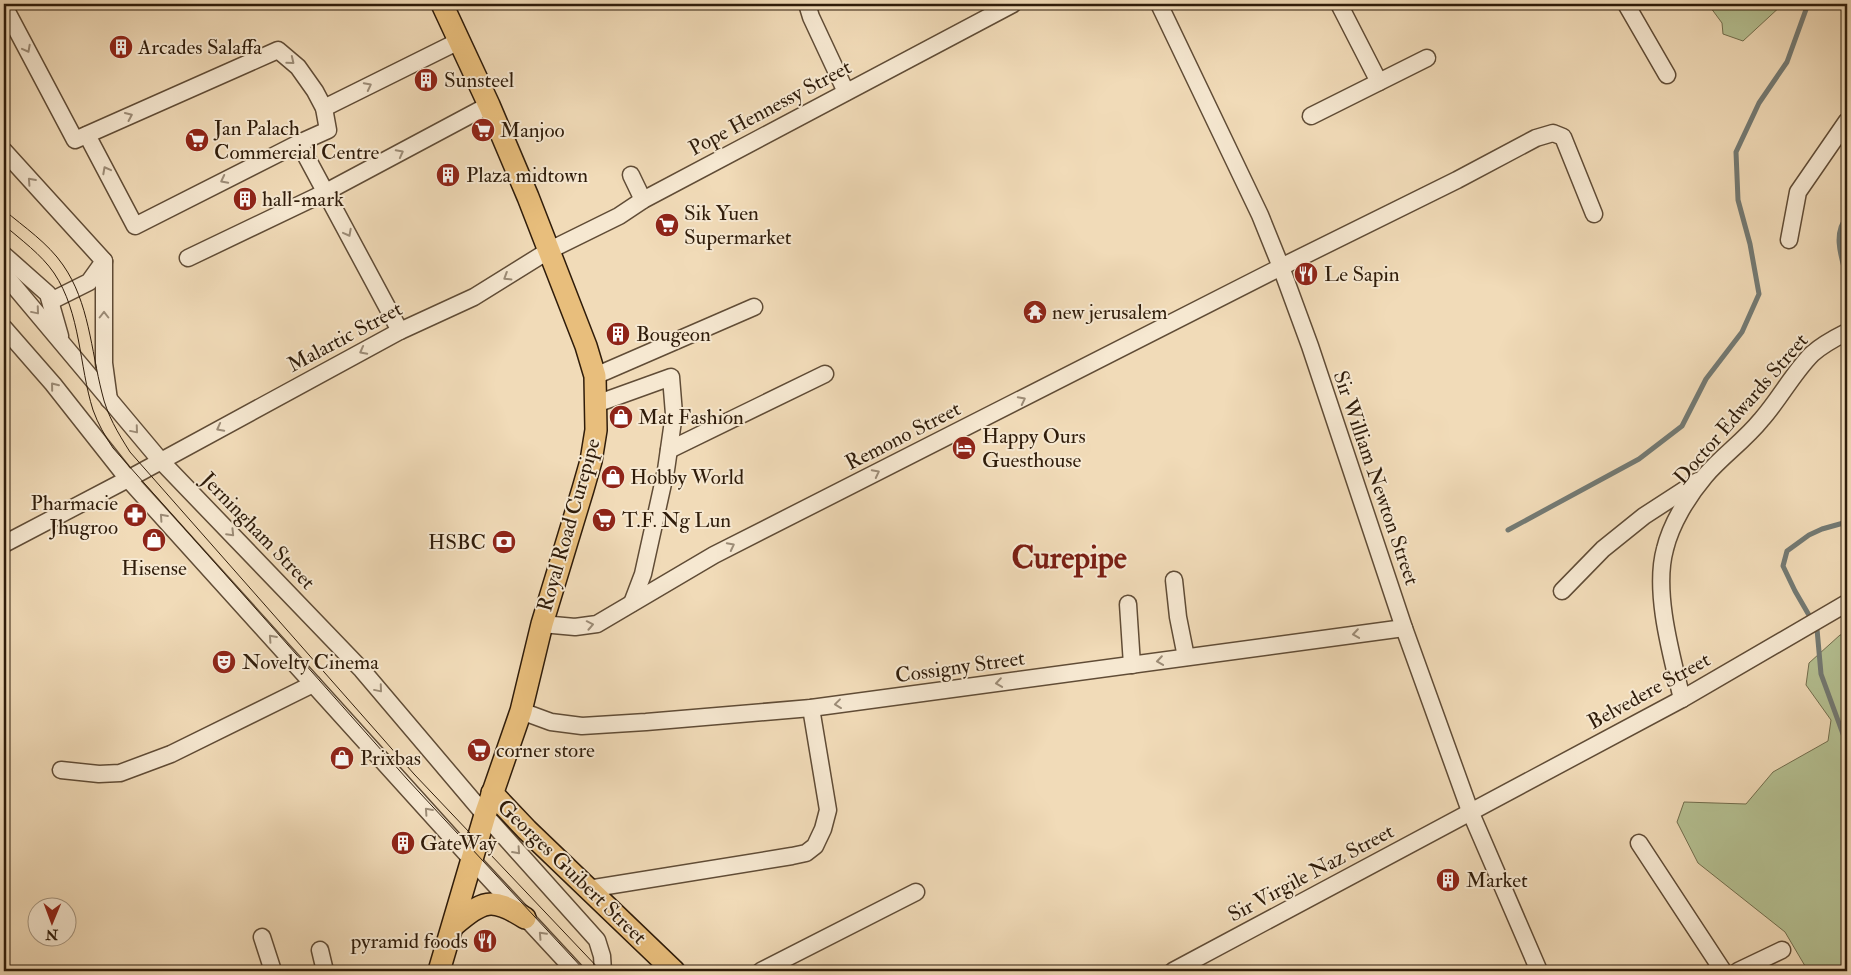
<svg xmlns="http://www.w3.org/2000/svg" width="1851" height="975" font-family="'IM FELL Double Pica',serif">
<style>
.green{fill:#b5c193;stroke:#726e4e}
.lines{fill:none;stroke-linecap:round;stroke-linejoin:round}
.stream{stroke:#737a74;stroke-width:5}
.minor-casing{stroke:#604c36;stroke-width:19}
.major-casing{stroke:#2f1c0a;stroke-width:24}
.minor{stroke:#f6e8d1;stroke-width:16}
.major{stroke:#e8be7c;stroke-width:21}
.tram{stroke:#2f1c0a;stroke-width:1}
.oneway{stroke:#9c8c77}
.labels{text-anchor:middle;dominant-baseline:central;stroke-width:4;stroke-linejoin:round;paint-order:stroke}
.poi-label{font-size:21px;fill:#2f1c0a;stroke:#f6e8d1;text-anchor:start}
.street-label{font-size:21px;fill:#2f1c0a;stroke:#f6e8d1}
.town-label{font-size:31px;font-weight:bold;fill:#7a1f14;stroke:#f6e8d1}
</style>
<rect width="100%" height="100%" fill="#f1dbb8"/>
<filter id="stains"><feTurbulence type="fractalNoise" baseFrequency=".004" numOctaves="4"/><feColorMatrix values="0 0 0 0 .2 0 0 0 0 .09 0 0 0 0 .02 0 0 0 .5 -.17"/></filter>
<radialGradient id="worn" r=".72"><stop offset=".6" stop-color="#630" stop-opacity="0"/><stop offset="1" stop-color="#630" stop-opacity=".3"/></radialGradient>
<!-- green -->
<g class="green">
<polygon points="1708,4 1783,4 1743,41 1723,34 1722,23"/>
<polygon points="1847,634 1847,971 1808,971 1785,932 1698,863 1677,822 1684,802 1746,804 1773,772 1828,741 1831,720 1806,685 1809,663 1840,635"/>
</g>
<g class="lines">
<!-- stream -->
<g class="stream">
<path d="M1847,217c-15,17 -5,42 0,61"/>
<polyline points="1847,522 1822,529 1809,535 1787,551 1783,566 1795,591 1817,629 1821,674 1847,745"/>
<polyline points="1508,530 1639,459 1682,426 1706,379 1742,332 1759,294 1750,244 1738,200 1736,152 1759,103 1787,62 1808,4"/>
</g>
<!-- minor casing -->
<g class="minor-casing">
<g id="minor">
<polyline points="807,4 811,17 846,92"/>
<polyline points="1159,4 1260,215 1281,267 1310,346 1404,628 1470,811 1539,971"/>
<polyline points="1339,4 1379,82"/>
<polyline points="1626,4 1667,75"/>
<polyline points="4,6 75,140 278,50 298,67 315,91 324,108 328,130 299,143 400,331"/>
<polyline points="324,108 459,41"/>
<polyline points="1311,116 1427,58"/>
<polyline points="87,135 135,226 299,143"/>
<polyline points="4,151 104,261 104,363 109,400"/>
<polyline points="631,175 643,200"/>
<polyline points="1789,240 1798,192 1847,121"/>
<polyline points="4,255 48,294 60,336"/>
<polyline points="188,258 326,192 489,105"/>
<polyline points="4,274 160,460 362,670 485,815 597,940 602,956 603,971"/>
<polyline points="51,303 55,299 89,282 104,261"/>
<polyline points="4,328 53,384 128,479 472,860 575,971"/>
<polyline points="595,376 754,307"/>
<polyline points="596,404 671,377 674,414 666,470 643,574 632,603"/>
<polyline points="669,450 825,374"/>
<polyline points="4,544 128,479 400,331 474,297 548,251 619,216 643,200 1013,4"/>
<polyline points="1174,580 1178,617 1186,657"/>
<polyline points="1562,591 1603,549 1644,516 1698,481"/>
<polyline points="1128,604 1132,665"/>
<polyline points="542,624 575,627 597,624 714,555 1281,267 1457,180 1536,138 1553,133 1563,137 1594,214"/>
<path d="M1682,699c-10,-42 -29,-107 -17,-150 6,-25 23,-53 40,-73 17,-20 39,-35 56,-56 18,-20 32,-47 51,-66 10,-9 23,-16 35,-22"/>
<polyline points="521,711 551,722 582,726 646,722 811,708 1404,628"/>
<polyline points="61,770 99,774 120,773 171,754 313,684"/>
<polyline points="1639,843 1723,971"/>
<polyline points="588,889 792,856 806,853 815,846 823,829 828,810 811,708"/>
<polyline points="262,937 273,971"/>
<polyline points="320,950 325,971"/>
<polyline points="761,971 916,892"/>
<polyline points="1173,971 1682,699 1847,603"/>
<polyline points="1738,971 1782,950"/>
</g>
</g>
<!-- major casing -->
<g class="major-casing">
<g id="major">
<polyline points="492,793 527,830 674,971"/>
<path d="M453,926c30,-25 38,-30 72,-8"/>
<polyline points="439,971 485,815 521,711 542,624 583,489 591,461 596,430 595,376 586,346 528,197 489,105 442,4"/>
</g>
</g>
<!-- minor -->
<use href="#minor" class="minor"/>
<!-- major -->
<use href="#major" class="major"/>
<!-- tram -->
<g class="tram">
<path d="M4,210c20,17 44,33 59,55 26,37 28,85 39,128 5,22 16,40 28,59l284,322 187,197"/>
<path d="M4,225c17,15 37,29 50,48 27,40 25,93 39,137 5,14 12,26 20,38l294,331 178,192"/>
</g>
</g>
<!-- one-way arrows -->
<defs><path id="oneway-chevron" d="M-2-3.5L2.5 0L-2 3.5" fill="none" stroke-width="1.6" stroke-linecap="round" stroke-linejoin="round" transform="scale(1.25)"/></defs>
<g class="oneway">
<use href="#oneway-chevron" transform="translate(27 49) rotate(62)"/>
<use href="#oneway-chevron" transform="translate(291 61) rotate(39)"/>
<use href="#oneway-chevron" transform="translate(368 86) rotate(-27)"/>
<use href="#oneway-chevron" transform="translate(129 116) rotate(-24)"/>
<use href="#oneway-chevron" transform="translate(400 153) rotate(-28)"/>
<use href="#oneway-chevron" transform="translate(106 170) rotate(-118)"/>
<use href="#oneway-chevron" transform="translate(224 180) rotate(153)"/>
<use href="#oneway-chevron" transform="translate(31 181) rotate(-132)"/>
<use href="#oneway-chevron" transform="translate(348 233) rotate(62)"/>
<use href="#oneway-chevron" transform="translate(507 277) rotate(148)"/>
<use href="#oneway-chevron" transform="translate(36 311) rotate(50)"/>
<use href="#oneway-chevron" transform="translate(104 315) rotate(-90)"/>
<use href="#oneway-chevron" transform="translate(363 351) rotate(152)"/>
<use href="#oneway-chevron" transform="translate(54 386) rotate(-129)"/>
<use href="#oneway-chevron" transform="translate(1022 400) rotate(-27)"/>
<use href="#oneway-chevron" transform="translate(220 428) rotate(152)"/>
<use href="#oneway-chevron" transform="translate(135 430) rotate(50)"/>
<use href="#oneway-chevron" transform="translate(876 473) rotate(-27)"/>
<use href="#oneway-chevron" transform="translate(163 517) rotate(-132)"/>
<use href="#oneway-chevron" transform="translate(231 533) rotate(46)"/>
<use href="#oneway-chevron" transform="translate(731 546) rotate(-27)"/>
<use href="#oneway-chevron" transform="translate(590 625) rotate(-11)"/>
<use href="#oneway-chevron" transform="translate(1356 634) rotate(172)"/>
<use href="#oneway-chevron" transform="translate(272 638) rotate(-132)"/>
<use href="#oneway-chevron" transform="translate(1160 661) rotate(172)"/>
<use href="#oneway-chevron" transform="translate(999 683) rotate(172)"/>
<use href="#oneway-chevron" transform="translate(379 689) rotate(50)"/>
<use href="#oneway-chevron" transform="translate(838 704) rotate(173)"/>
<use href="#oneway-chevron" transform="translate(428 811) rotate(-132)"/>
<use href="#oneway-chevron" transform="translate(517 851) rotate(48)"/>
<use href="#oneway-chevron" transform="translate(542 935) rotate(-133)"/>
</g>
<!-- icons -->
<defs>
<g id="building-disc" transform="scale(1.25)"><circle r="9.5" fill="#8f2418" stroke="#f6e8d1"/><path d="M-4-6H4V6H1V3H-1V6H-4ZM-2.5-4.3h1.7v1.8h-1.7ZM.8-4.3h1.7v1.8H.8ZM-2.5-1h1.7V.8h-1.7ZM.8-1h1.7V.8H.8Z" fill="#fff"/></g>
<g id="supermarket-disc" transform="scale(1.25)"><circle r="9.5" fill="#8f2418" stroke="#f6e8d1"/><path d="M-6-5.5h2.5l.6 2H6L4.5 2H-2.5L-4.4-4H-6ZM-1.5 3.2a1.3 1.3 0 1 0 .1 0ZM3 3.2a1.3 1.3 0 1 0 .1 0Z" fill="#fff"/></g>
<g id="restaurant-disc" transform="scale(1.25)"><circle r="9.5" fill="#8f2418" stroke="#f6e8d1"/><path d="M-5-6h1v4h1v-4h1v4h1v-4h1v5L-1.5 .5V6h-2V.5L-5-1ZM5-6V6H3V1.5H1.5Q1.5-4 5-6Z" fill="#fff"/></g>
<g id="temple-disc" transform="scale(1.25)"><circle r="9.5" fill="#8f2418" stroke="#f6e8d1"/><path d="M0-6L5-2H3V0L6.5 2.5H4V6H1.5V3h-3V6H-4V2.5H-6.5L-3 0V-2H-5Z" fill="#fff"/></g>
<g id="shop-disc" transform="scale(1.25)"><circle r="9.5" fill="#8f2418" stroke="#f6e8d1"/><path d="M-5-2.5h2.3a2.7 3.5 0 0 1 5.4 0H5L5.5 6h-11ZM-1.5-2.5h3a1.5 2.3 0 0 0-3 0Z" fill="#fff"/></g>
<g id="hotel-disc" transform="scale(1.25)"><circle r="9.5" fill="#8f2418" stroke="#f6e8d1"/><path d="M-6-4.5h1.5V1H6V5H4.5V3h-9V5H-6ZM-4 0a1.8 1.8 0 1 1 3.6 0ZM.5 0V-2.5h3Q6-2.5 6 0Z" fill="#fff"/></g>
<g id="pharmacy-disc" transform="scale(1.25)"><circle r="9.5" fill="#8f2418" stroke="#f6e8d1"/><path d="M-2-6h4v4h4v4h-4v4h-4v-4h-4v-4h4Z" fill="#fff"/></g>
<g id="bank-disc" transform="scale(1.25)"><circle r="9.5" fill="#8f2418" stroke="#f6e8d1"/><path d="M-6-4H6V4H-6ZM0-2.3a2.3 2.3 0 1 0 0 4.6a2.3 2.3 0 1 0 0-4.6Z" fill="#fff"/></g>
<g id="theatre-disc" transform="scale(1.25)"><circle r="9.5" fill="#8f2418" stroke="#f6e8d1"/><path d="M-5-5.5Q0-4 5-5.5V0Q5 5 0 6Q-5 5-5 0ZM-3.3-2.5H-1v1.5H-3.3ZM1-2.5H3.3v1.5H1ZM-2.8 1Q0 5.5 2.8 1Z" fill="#fff"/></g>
</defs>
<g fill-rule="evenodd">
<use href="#building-disc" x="121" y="47"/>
<use href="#building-disc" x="426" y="80"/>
<use href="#supermarket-disc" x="483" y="130"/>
<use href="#supermarket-disc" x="197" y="140"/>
<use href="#building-disc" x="448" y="175"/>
<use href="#building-disc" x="245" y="199"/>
<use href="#supermarket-disc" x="667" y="225"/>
<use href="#restaurant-disc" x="1306" y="274"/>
<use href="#temple-disc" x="1035" y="312"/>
<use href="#building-disc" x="618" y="334"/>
<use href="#shop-disc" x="621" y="417"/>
<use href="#hotel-disc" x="964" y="448"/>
<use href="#shop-disc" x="613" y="477"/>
<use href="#pharmacy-disc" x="135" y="515"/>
<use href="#supermarket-disc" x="604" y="520"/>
<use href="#shop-disc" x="154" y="540"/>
<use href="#bank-disc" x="504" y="542"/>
<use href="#theatre-disc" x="224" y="662"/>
<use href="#supermarket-disc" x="479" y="750"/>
<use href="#shop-disc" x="342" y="758"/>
<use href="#building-disc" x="403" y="843"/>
<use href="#building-disc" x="1448" y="880"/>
<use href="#restaurant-disc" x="485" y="941"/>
</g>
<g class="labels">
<!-- poi labels -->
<g class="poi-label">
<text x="138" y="47">Arcades Salaffa</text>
<text x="444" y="80">Sunsteel</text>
<text x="214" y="128">Jan Palach<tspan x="214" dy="24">Commercial Centre</tspan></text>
<text x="500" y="130">Manjoo</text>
<text x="466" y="175">Plaza midtown</text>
<text x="262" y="199">hall-mark</text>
<text x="684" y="213">Sik Yuen<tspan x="684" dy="24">Supermarket</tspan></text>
<text x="1324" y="274">Le Sapin</text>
<text x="1052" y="312">new jerusalem</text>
<text x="636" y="334">Bougeon</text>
<text x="638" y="417">Mat Fashion</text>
<text x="982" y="436">Happy Ours<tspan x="982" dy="24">Guesthouse</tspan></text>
<text x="630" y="477">Hobby World</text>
<text x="118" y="503" text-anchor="end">Pharmacie<tspan x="118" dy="24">Jhugroo</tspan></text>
<text x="622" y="520">T.F. Ng Lun</text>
<text x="486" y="542" text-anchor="end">HSBC</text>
<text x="154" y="568" text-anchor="middle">Hisense</text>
<text x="242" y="662">Novelty Cinema</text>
<text x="496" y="750">corner store</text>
<text x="360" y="758">Prixbas</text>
<text x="420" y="843">GateWay</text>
<text x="1466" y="880">Market</text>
<text x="468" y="941" text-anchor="end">pyramid foods</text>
</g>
<!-- street labels -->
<g class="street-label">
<text transform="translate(770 108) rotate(-28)">Pope Hennessy Street</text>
<text transform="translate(345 337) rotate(-28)">Malartic Street</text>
<text transform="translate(1741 409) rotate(-49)">Doctor Edwards Street</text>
<text transform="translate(903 436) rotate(-27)">Remono Street</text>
<text transform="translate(1376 478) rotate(71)">Sir William Newton Street</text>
<text transform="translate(569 525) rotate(-74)">Royal Road Curepipe</text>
<text transform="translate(258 531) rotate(46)">Jerningham Street</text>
<text transform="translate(960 667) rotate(-8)">Cossigny Street</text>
<text transform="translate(1649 691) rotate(-29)">Belvedere Street</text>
<text transform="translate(572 872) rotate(44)">Georges Guibert Street</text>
<text transform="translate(1311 873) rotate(-28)">Sir Virgile Naz Street</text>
</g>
<!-- town labels -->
<g class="town-label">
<text x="1069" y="558">Curepipe</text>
</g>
</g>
<!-- margin -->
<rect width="1851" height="975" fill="none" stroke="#f1dbb8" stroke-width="20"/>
<rect x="5" y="5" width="1841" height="965" fill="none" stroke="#2f1c0a" stroke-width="2.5"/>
<rect x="10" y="10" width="1831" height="955" fill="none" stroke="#2f1c0a"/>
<!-- north arrow -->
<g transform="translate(52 922) rotate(181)"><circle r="24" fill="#f6e8d1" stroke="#a69681"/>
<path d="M0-4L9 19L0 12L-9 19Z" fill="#8f2418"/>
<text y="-8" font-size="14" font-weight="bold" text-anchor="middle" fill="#2f1c0a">N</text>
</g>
<rect width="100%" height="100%" filter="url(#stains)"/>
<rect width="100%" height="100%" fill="url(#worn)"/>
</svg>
